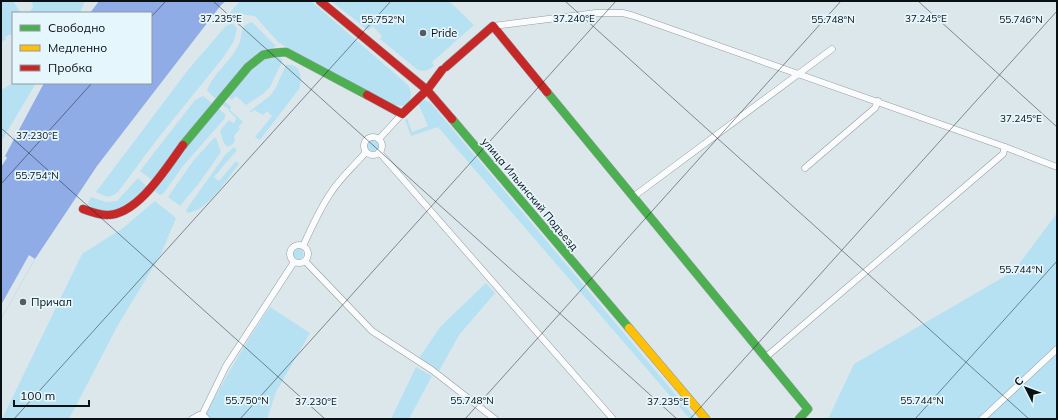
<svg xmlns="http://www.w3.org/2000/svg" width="1058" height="420" font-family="Mulish,sans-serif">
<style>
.green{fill:#b6e1f2}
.water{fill:#8face6}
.pier{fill:#dce7ec}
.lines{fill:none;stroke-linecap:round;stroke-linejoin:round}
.street-casing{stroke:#949ca0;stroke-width:7}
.fast-casing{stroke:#949ca0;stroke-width:9}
.slow-casing{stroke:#949ca0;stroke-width:9}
.jam-casing{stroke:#949ca0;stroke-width:9}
.street{stroke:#fafbfc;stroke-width:6}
.fast{stroke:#4caf50;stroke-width:8}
.slow{stroke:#ffc107;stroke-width:8}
.jam{stroke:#c62828;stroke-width:8}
.ticks{fill:none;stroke:#0a1114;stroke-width:1;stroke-opacity:0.45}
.poi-dot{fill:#545c60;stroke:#e6f6fd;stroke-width:1.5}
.labels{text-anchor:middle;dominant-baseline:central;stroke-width:3.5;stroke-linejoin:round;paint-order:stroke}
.poi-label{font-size:11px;fill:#0a1114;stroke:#e6f6fd;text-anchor:start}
.street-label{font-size:11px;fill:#0a1114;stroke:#e6f6fd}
.ticks-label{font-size:10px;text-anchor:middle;fill:#0a1114;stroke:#e6f6fd;stroke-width:3.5;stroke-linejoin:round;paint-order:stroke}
</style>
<rect width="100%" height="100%" fill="#dce7ec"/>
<!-- green -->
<g class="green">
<polygon points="1,1 13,1 21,13 13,13 13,34 6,36 5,40 1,42"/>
<polygon points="32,1 85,1 80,13 29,13 33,7"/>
<path d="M240,1h71l97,84c5,8 3,14 -2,21l-12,-1 -100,-53 -16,-10 -23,-26 -17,-2 -11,2z"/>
<path d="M331,1h118l25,24 -42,37 2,4c-5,4 -10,6 -16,4l-38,-31 2,-3 -9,-10 -5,4z"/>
<path d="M252,22l24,24 -30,19 -30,34 -9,-8c6,-19 27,-31 33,-50 3,-11 0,-15 12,-19z"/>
<path d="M231,23l3,2 3,4 -3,12 -12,18 -67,83 -37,50c-9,7 -12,5 -22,0l92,-122 37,-43z"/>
<polygon points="278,55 281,58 282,62 270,87 263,94 246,105 236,96 232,100 227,96 255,65 266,57"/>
<path d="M286,65c15,-2 17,13 13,24l-39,51 -5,-3 17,-21 -5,-5 -4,4 -9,-5 -3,3 -1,-2 21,-16 5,-8z"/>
<polygon points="13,83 36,83 1,142 1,90"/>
<polygon points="203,96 212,103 152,180 140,171 195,100"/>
<polygon points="425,100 429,102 434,107 696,419 690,419 438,127 411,136 405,120 407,118 412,132 428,126 418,103"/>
<polygon points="224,101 231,107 230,110 243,122 238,127 240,129 234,136 235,140 233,144 227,147 223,141 220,131 229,120 233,123 235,122 236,118 228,110 229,109 221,104"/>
<polygon points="218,108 225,114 225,118 183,166 163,194 160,195 153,190"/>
<polygon points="214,138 216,138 221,152 199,183 180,206 168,197 193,161"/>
<circle cx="373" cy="146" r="6"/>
<path d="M234,147l3,3 -23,27 5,4 17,-20 3,3c-12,15 -31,46 -51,49l-2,-3 39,-55z"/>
<path d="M138,178l9,9c-18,21 -33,31 -60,18l4,-8 15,5 11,-1z"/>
<polygon points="155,201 176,218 161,254 118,325 69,419 2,419 82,254 123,228"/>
<polygon points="1057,213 1057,419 828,419 854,364 1014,271"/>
<circle cx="298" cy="254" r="5.5"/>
<polygon points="486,283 495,293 459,335 439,371 419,358 441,326"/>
<path d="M270,307l40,26 -34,59 -9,27h-56l-5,-5c20,-38 40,-72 64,-107z"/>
<polygon points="416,367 432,376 409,419 391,419"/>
</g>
<!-- water -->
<polygon class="water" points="99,1 226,1 221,5 97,166 35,259 1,319 1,167 7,158 5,156 44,83 151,83 151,13 90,13"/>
<!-- pier -->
<polygon class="pier" points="29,255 35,259 1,319 1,305"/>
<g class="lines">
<!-- street casing -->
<g class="street-casing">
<g id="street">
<polyline points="493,26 596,13 623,13 634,16 1005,147"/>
<circle cx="373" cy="146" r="9"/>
<polyline points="379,139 402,114"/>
<polyline points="379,152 613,419"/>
<polyline points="805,168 875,108 878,101"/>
<polyline points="633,197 832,49"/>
<circle cx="299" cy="254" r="9"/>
<path d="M303,246c8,-17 16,-36 27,-52 10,-16 24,-28 36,-42"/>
<polyline points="305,261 372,331 432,370 495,419"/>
<polyline points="766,357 1003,154 1005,147 1057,167"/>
<polyline points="202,415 226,366 294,262"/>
<polyline points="192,419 199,415 204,416 207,419"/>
<polyline points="982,419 1057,349"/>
</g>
</g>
<!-- fast casing -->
<g class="fast-casing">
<g id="fast">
<polyline points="547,92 808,409 799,419"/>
<polyline points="452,119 629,328"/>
<polyline points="183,145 248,67 263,55 273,53 286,52 367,95"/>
</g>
</g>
<!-- slow casing -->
<g class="slow-casing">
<polyline id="slow" points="629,328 706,419"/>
</g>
<!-- jam casing -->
<g class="jam-casing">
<g id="jam">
<polyline points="320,1 427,90 452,119"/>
<polyline points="446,67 493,26 547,92"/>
<polyline points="367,95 402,114 427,90 442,70"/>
<path d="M83,209c8,3 16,6 24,6 31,0 59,-47 76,-70"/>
</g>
</g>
<!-- street -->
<use href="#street" class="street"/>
<!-- fast -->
<use href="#fast" class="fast"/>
<!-- slow -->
<use href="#slow" class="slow"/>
<!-- jam -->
<use href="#jam" class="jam"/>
</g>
<!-- ticks -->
<path class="ticks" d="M213,1l464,418M565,1l464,418M918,1l139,126M151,17l15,-16M1,128l324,291M1,184l91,-101M14,419l377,-418M240,419l376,-418M465,419l376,-418M690,419l367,-408M915,419l142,-158"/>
<!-- markers -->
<g class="poi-dot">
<circle cx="423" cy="33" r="4"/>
<circle cx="23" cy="302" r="4"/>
</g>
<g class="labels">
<!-- poi labels -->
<g class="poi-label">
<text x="431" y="33">Pride</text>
<text x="31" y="302">Причал</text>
</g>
<!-- street labels -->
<g class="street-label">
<text transform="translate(530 194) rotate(50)">улица Ильинский Подъезд</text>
</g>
</g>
<g class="ticks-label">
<text x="221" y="22">37.235°E</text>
<text x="574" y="22">37.240°E</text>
<text x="926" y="22">37.245°E</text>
<text x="383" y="23">55.752°N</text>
<text x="833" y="23">55.748°N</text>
<text x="1021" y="23">55.746°N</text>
<text x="1021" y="122">37.245°E</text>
<text x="37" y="139">37.230°E</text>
<text x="37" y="179">55.754°N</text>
<text x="1021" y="273">55.744°N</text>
<text x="247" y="404">55.750°N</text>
<text x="472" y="404">55.748°N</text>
<text x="922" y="404">55.744°N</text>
<text x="316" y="405">37.230°E</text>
<text x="668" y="405">37.235°E</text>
</g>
<!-- border -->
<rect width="1058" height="420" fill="none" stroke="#0a1114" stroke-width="4"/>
<!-- legend -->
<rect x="12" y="12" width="140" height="72" fill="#e6f6fd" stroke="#8e9aa0"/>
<rect x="20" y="25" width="20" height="6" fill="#4caf50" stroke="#8e9aa0"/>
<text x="48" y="32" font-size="12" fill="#0a1114">Свободно</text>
<rect x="20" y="45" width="20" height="6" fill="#ffc107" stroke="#8e9aa0"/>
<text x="48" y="52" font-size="12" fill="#0a1114">Медленно</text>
<rect x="20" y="65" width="20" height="6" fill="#c62828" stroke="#8e9aa0"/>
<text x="48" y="72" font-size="12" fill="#0a1114">Пробка</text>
<!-- north arrow -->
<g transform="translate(1026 388) rotate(312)" stroke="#e6f6fd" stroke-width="3" paint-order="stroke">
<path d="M0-3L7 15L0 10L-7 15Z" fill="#0a1114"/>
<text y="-6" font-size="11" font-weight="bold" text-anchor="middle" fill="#0a1114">С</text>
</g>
<!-- scale -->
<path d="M14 400v6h75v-6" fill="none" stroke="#0a1114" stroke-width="2"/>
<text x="20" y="400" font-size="12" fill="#0a1114" stroke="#e6f6fd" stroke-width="3" paint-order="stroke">100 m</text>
</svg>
